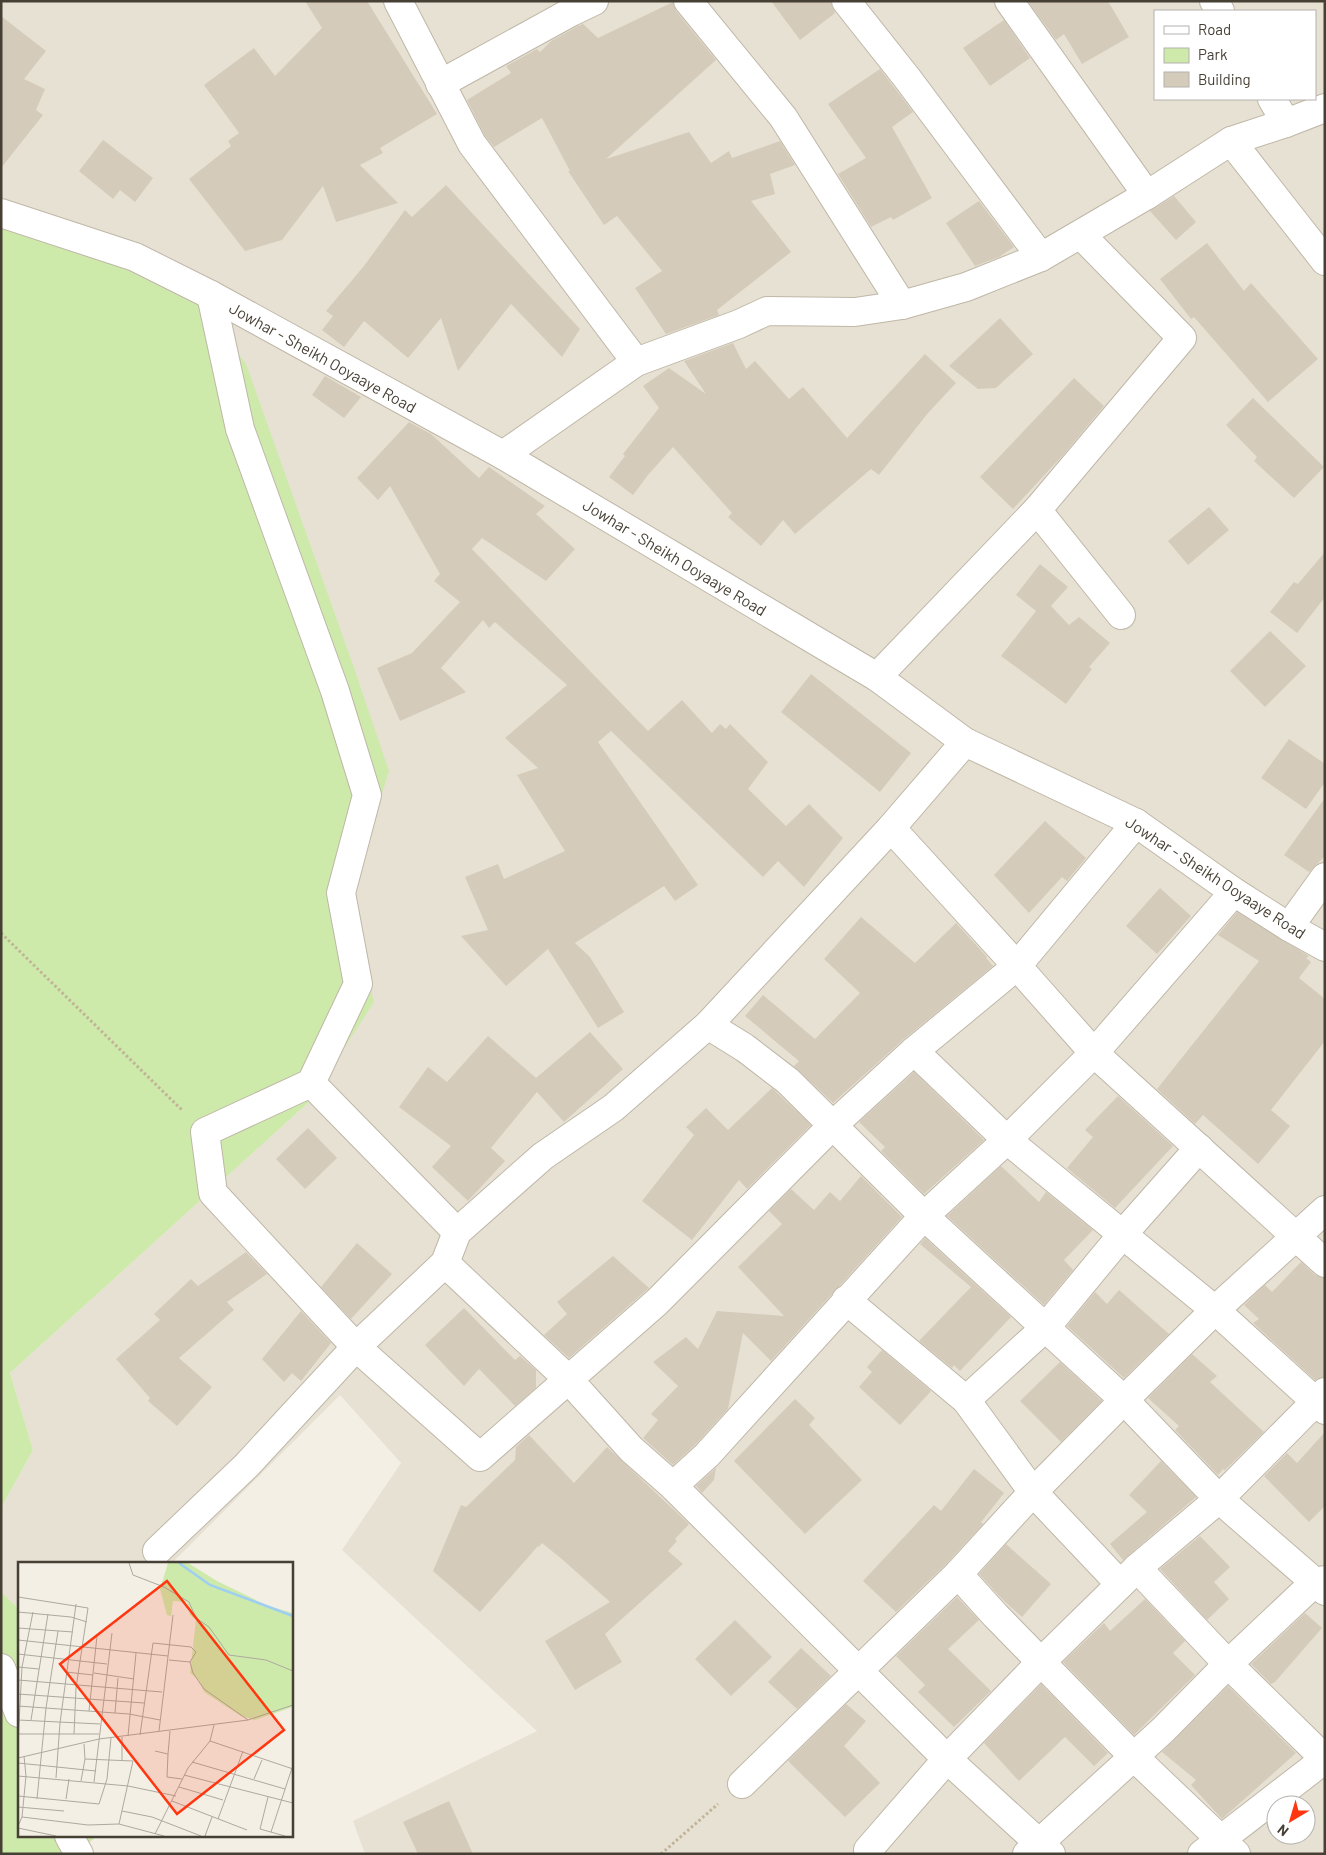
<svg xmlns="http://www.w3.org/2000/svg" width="1326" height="1855" font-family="Barlow,sans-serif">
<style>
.residential{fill:#e7e1d3;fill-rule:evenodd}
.green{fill:#cdeaab}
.building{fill:#d5cbba}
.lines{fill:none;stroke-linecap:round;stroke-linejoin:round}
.minor-casing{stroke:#bfb7a7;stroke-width:30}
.path{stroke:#c1b398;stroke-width:3;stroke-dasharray:2.5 2.5;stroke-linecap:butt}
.minor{stroke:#fff;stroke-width:28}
.labels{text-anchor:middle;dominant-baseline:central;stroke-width:5;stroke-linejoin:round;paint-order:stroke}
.street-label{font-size:16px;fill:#463f34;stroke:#fff}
.inset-river{fill:none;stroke:#9ecff3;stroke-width:2.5}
.inset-road{fill:none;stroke:#aea99e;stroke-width:1}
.view{fill:#ff3610;fill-opacity:0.15;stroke:#ff3610;stroke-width:2.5}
.inset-edge{fill:none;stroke:#463f34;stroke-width:2.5}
</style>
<rect width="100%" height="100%" fill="#f3efe5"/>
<!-- residential -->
<path class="residential" d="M1,1h1324v1853h-960l-12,-33 184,-90 -195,-181 59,-87 -61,-68 -169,169h-152v45l-18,-17v-84l32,-58 -23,-77 299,-271 -147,-847 -161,-55zM1155,11h160v88h-160zM1276,1805h30v30h-30z"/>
<!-- green -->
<g class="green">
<polygon points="1,200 162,255 246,364 353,665 389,771 349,900 374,1002 309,1102 10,1373 33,1450 1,1508"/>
<polygon points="1,1592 19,1609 19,1836 98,1836 72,1854 1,1854"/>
</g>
<!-- building -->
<g class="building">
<polygon points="305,1 367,1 437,114 380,148 383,153 360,165 398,203 336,222 323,186 282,240 245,251 189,179 231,146 228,141 239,133 204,85 254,48 275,76 322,28"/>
<polygon points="771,1 831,1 835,13 800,40"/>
<polygon points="1031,1 1108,1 1129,37 1082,64 1064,34 1056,40 1029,3"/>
<polygon points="673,2 676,11 716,60 606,159 689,132 711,163 729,151 732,158 780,141 795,165 770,174 775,194 751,201 791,252 717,310 719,315 666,334 635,288 662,271 617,216 604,225 568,171 570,171 542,118 494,147 485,136 467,100 511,73 506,66 537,49 540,52 551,41 578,26 583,24 598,38"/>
<polygon points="1,16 46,51 24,79 45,89 36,110 43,115 1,168"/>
<polygon points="1004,20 1030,58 990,86 963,48"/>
<polygon points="880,69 913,112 892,127 932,198 893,220 891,217 871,227 838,174 866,158 828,104"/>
<polygon points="103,140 153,178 135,202 120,190 113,199 79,171"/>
<polygon points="446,185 580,329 562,357 511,304 458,371 441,318 408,358 364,321 344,347 322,330 333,316 326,311 364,266 405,210 412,217"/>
<polygon points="1174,196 1196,222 1176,240 1150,211"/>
<polygon points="979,201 1014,247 999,257 975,266 946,223"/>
<polygon points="1207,243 1244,291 1251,283 1318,359 1268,402 1194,317 1191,319 1160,279"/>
<polygon points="1000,318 1033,354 996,388 978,389 949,366"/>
<polygon points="733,343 746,369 755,361 789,399 803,387 847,438 925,354 956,383 928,413 879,475 871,469 795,534 783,520 761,546 728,517 732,513 673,447 648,475 633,495 609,477 625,456 623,454 659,408 643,386 669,368 706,394 684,361"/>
<polygon points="325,376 361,397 344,418 312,395"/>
<polygon points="1074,378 1104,406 1063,455 1013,509 980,477"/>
<polygon points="1253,398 1324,467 1294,498 1254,461 1257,457 1226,425"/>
<polygon points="409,422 431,434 479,478 489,467 545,506 536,514 575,549 546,581 482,538 472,549 648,731 682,700 712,733 720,724 726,729 730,724 768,762 748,789 786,826 809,804 843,838 804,887 778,861 763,877 611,731 598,742 698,885 675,901 664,886 575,943 590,957 624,1012 598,1028 548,949 506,986 461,936 488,930 465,877 498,864 504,879 565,851 517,775 538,768 505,738 567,685 495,622 489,628 483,620 441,668 466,692 400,721 377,668 412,653 460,602 434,581 440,574 390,486 378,500 357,478"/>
<polygon points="1209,507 1229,530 1188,565 1168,541"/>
<polygon points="1325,552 1325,597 1297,633 1270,612 1294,582 1298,584"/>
<polygon points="1040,564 1068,587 1051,606 1069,625 1079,617 1110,643 1089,667 1092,669 1066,704 1001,656 1036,611 1016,595"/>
<polygon points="1270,631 1306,666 1265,707 1230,671"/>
<polygon points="811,674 911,753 880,792 781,712"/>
<polygon points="1289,739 1325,764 1325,782 1306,809 1261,778"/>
<polygon points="1325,798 1325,856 1309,872 1284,855"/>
<polygon points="1045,821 1086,858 1067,881 1062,877 1029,913 994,875"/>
<polygon points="1160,888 1191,916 1157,954 1126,926"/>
<polygon points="1237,912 1309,956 1306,958 1311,962 1299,978 1325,999 1325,1041 1271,1110 1290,1126 1258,1164 1203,1115 1195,1124 1157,1089 1259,961 1218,935"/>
<polygon points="861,917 915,963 956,923 987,957 986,958 993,966 904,1039 833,1103 794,1066 799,1061 745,1016 763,995 815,1039 860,993 824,959"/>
<polygon points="590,1032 623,1069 564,1122 537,1092 491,1148 505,1161 468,1201 432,1167 451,1146 399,1107 428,1067 447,1082 488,1036 536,1078"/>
<polygon points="914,1072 984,1140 924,1194 881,1151 885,1147 859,1122"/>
<polygon points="772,1088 811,1125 747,1189 739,1180 692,1240 642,1201 694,1135 686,1127 706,1108 728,1130"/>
<polygon points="1118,1096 1173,1146 1115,1208 1067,1168 1093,1137 1085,1130"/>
<polygon points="308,1128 337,1158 305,1189 276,1159"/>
<polygon points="1001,1166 1039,1202 1046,1192 1093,1230 1064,1260 1073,1270 1044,1305 947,1216"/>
<polygon points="861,1176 902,1217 771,1361 743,1333 728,1409 696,1444 673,1465 643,1438 658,1420 651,1414 678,1386 653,1362 686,1337 698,1349 717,1311 784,1316 738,1267 782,1224 769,1211 791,1189 814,1210 830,1192 840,1201"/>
<polygon points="925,1238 1011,1317 960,1371 954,1365 952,1368 919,1341 971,1287 920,1244"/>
<polygon points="357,1243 392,1274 351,1319 321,1287"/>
<polygon points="246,1252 267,1274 227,1302 234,1310 179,1358 212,1387 177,1426 148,1401 150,1398 116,1359 160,1320 154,1314 191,1279 198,1286"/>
<polygon points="613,1256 649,1288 569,1358 544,1335 567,1314 557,1302"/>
<polygon points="1301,1262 1315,1275 1325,1278 1325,1377 1315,1380 1253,1323 1259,1319 1244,1305 1265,1285 1272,1292"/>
<polygon points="1119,1290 1169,1334 1124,1378 1067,1326 1095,1292 1107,1304"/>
<polygon points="464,1308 515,1360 520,1356 536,1370 536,1388 515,1406 479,1369 464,1386 425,1345"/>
<polygon points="301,1311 331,1343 301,1381 292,1373 284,1382 262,1359"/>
<polygon points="882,1350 931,1391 900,1425 859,1387 872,1372 867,1367"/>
<polygon points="1192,1354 1217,1376 1210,1382 1264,1432 1225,1470 1223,1469 1218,1475 1175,1430 1179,1426 1148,1398"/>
<polygon points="1060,1362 1102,1401 1061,1442 1020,1401"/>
<polygon points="795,1399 815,1418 809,1425 862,1480 805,1534 734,1461"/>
<polygon points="1325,1432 1325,1506 1309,1522 1264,1476 1287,1453 1297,1463"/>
<polygon points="529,1435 574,1483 607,1447 689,1524 675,1539 677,1541 668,1551 683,1564 605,1634 622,1662 575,1690 545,1641 610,1602 563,1560 542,1543 539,1547 538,1546 480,1612 433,1571 461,1505 466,1507 515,1460 516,1447"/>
<polygon points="1161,1461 1196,1497 1123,1560 1110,1544 1147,1512 1129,1495"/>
<polygon points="716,1468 714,1480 702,1493 696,1486"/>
<polygon points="974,1469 1004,1493 981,1522 983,1524 947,1563 896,1612 863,1581 934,1505 941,1511"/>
<polygon points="1200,1536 1230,1567 1214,1582 1229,1599 1207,1620 1160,1569"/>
<polygon points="1006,1544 1051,1584 1022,1617 1002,1599 979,1574"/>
<polygon points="957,1597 979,1620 948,1649 991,1691 954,1727 918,1692 925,1685 896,1656"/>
<polygon points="1145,1599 1185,1641 1173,1653 1195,1675 1134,1735 1063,1662 1104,1623 1110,1631"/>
<polygon points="1305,1613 1322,1628 1275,1682 1271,1684 1251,1664"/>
<polygon points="735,1620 772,1657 731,1696 695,1659"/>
<polygon points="801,1648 831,1676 797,1709 768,1682"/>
<polygon points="1041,1684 1108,1753 1094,1766 1065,1737 1019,1781 984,1743"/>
<polygon points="1228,1686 1296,1753 1222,1819 1191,1785 1196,1780 1162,1752"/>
<polygon points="846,1704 866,1721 844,1746 880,1783 845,1817 788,1761"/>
<polygon points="449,1801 473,1854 418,1854 403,1822"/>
</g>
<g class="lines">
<!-- minor casing -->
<g class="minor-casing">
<g id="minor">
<polyline points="398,1 472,144 636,362"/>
<polyline points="688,1 783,117 902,305"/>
<polyline points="846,1 907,78 1041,257"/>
<polyline points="1009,1 1147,195"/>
<polyline points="1214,1 1220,11"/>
<polyline points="440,84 571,12 594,1"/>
<polyline points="1272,99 1286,123"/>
<polyline points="1231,141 1325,261"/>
<polyline points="1,213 135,257 211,295 503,455 877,677 965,742 1136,823 1234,892 1289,927 1325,947"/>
<polyline points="211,295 240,429 335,691 367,795 341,893 358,984 311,1083 205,1132 213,1193 356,1347 480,1457 657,1302 832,1126 914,1051 1017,966 1136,823"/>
<polyline points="503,455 636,362 739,324 767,311 855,312 902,305 966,287 1041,257 1147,195 1231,141 1286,123 1325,108"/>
<polyline points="1037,510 1182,338 1081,235"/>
<polyline points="877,677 1037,510 1121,615"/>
<polyline points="891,828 1017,966 1094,1053 1325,1263"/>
<polyline points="1289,927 1325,877"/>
<polyline points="708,1025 745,1048 788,1081 924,1216 1124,1400 1219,1499 1325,1591"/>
<polyline points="914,1051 1007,1140 1215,1310 1325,1410"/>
<polyline points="311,1083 457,1232"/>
<polyline points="445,1263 569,1380 631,1449 673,1486 947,1759 1051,1854"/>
<polyline points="846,1300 966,1400 1033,1492 1120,1584"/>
<polyline points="966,1400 1046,1327 1122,1235 1199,1148"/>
<polyline points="673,1486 707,1455 924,1216 1007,1140 1094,1053 1234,892"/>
<polyline points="157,1551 247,1465 356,1347 445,1263 457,1232 543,1156 613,1108 708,1025 891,828 965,742"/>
<polyline points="1137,1568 1228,1664 1325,1759"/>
<polyline points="958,1574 995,1615 1133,1756 1236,1854"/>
<polyline points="1,1668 19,1713"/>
<polyline points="742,1784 958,1574 1033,1492 1124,1400 1215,1310 1325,1210"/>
<polyline points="69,1836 79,1854"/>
<polyline points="868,1850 947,1759 1042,1661 1137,1568 1219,1499 1325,1392"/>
<polyline points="1027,1854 1163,1730 1228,1664 1315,1582 1325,1580"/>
<polyline points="1202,1854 1325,1759"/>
</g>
</g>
<!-- path -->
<g class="path">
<polyline points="1,933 183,1111"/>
<polyline points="661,1854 718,1804"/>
</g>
<!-- minor -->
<use href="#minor" class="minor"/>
</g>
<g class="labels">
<!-- street labels -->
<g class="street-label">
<text transform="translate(323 357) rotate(29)">Jowhar - Sheikh Ooyaaye Road</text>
<text transform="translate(675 557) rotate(31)">Jowhar - Sheikh Ooyaaye Road</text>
<text transform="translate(1216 877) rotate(33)">Jowhar - Sheikh Ooyaaye Road</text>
</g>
</g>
<!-- overview -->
<g transform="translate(18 1562)">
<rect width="275" height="275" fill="#f3efe5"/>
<path d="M150,1h20l29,18 51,25 25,7v94l-38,13 -14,-4 -37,-24 -5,-12 -9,-7 6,-53 -6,-5 -3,-13 -14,-1 -2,15 -4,-1 -7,-26z" fill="#cdeaab"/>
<path class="inset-river" d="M161,1l31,22 83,31"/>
<path class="inset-road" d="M111,1l4,12 31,12 25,15 7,16 13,9 20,28 37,5 27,11M0,35l70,11 -12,80 -2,46M0,50l53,5 16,5M0,66l55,4M0,78l150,16M0,92l89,10M151,98l21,2M0,105l21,2M48,110l27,3M76,111l40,6M0,118l144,12M0,132l126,9M0,144l111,8 31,6M71,149l8,-75M97,151l3,-35M0,158l82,4M13,158l17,-106M141,169l14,-116M0,172h81M122,173l13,-92 38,4 5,5 -6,10 3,11 11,16 44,31M110,174l8,-83M104,175v23M192,179l83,28M0,180l4,-75 11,-55M137,189l13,3 2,-23M150,192l-1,23 15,2M0,196l81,-19 149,-19 45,-15M67,197l48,2 -14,63M174,200l93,27M0,201l78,8M166,213l109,28M0,214l110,10 48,10M38,216l4,-55 16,-119M236,217l8,-19M63,219l4,-22 -1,-15M76,220l18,-149M161,225l44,13M0,234l81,8 8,-25 4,-41M250,235l-8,32 25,7M19,237l9,-91 12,-77M48,237l3,-20M154,239l75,29M0,245l46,4M104,249l30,6 49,19M4,255l66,8 31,-1 45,12M200,257l25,-68M0,264l4,-9 4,-41 -2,-20M0,266l38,8M253,270l22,-67M137,272l33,-66 22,-27 4,-16M187,274l7,-19"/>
<path class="view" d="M149,19l117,149 -107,84 -117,-150z"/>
<rect width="275" height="275" class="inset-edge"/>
</g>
<!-- border -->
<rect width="1326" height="1855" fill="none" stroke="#463f34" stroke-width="5"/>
<!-- legend -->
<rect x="1154" y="10" width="162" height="90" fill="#ffffff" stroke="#b5b2ae"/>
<rect x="1164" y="26" width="25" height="8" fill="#ffffff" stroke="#b5b2ae"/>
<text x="1198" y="35" font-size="15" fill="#463f34">Road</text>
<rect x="1164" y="48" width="25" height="15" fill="#cdeaab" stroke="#b5b2ae"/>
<text x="1198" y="60" font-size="15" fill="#463f34">Park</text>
<rect x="1164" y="72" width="25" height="15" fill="#d5cbba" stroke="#b5b2ae"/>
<text x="1198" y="85" font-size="15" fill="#463f34">Building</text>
<!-- north arrow -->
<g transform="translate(1291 1820) rotate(218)"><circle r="24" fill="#ffffff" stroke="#b5b2ae"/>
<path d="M0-4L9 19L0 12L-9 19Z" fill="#ff3610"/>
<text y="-8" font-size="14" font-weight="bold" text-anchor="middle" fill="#463f34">N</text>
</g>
</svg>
